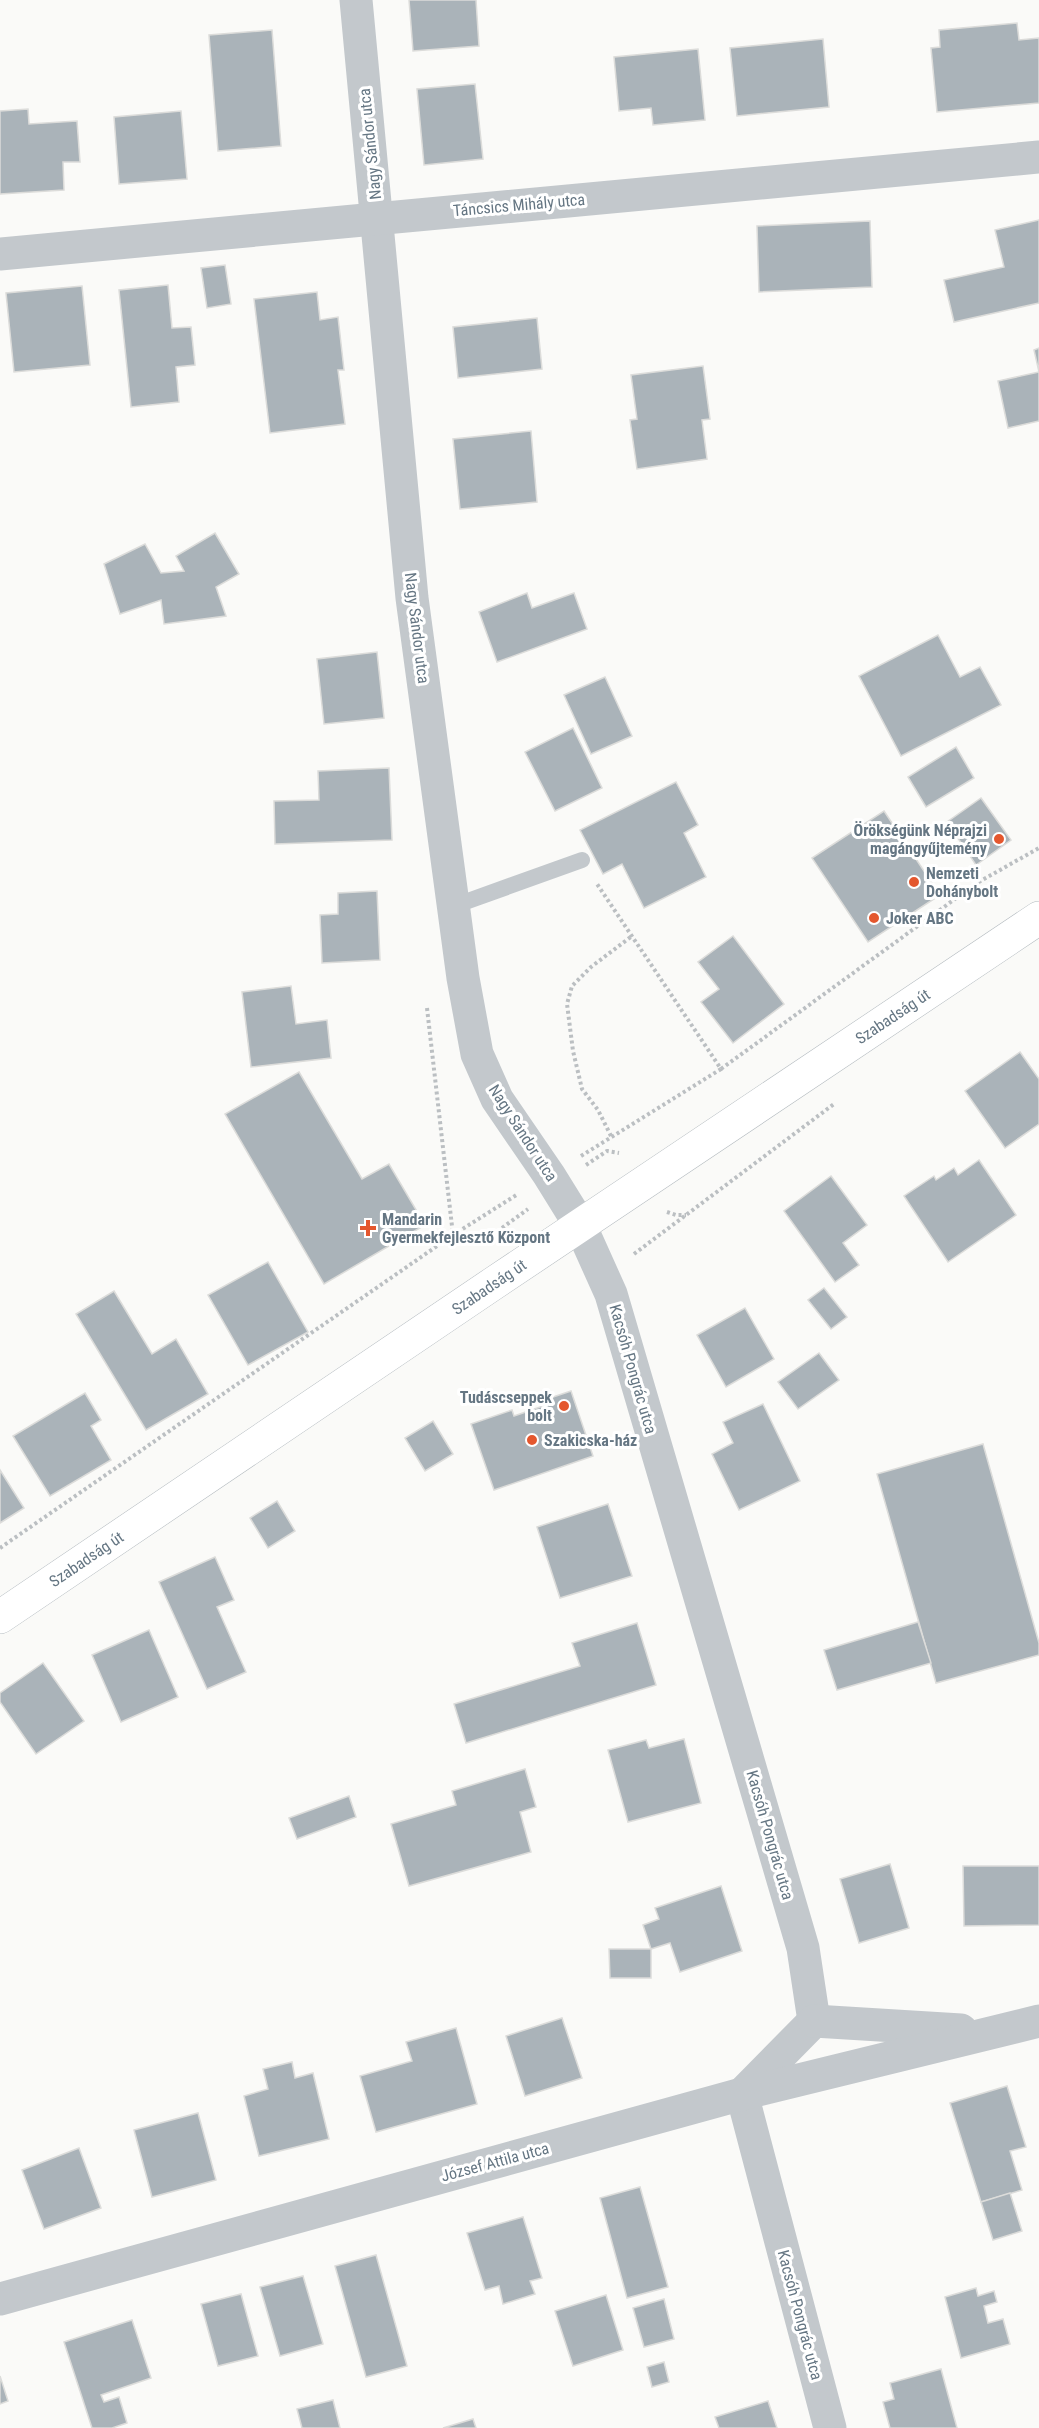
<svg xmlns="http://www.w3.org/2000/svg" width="1039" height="2428" font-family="'Roboto Condensed',sans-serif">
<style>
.building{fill:#aab3b9;stroke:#dcdcda;stroke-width:1.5}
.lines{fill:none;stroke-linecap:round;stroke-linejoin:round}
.secondary-casing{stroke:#b3babf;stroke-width:34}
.path{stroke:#bbbfc2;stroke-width:4;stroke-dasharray:3 3;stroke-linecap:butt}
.lane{stroke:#c3c8cc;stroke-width:16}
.street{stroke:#c3c8cc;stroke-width:33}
.secondary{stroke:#fff;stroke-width:33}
.poi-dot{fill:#e4572e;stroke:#fff;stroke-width:2}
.labels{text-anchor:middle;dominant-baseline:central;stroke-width:6;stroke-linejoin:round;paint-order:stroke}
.street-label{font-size:16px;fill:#657683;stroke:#fff}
.poi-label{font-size:16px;font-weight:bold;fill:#657683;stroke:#fff;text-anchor:start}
</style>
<rect width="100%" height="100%" fill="#fafaf8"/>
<!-- building -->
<g class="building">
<polygon points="409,0 476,0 479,46 413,51"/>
<polygon points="1017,23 1019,40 1039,38 1039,103 937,112 931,48 940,47 939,30"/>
<polygon points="272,30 281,146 218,151 209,35"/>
<polygon points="823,39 829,107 737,116 730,48"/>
<polygon points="698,49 705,120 653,125 651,108 619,111 614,57"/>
<polygon points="475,84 483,159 424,165 417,89"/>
<polygon points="28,109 29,124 77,121 80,162 63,162 64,190 0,194 0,111"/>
<polygon points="181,111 187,179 119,184 114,117"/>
<polygon points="1039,220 1039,303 954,322 944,280 1004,267 995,230"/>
<polygon points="870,221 872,287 759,292 757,226"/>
<polygon points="225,265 231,304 207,308 201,268"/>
<polygon points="168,285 172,328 191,327 195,365 176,367 179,402 131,407 119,290"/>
<polygon points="82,286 90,365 14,372 6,293"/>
<polygon points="317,292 320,320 338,317 344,370 338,370 345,424 270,433 254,299"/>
<polygon points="537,318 542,369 458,378 453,327"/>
<polygon points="1039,348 1039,421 1008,428 998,381 1039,372 1034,350"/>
<polygon points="703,366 710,419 702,420 707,459 637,469 630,420 637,419 631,375"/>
<polygon points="531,431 537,502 460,509 453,439"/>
<polygon points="215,533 239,574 216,587 226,616 164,624 161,600 120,614 104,564 145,544 161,573 184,571 176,556"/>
<polygon points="527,593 532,608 574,593 587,629 497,662 479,612"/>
<polygon points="938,635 960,677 980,667 1001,705 901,756 859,676"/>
<polygon points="377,652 384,718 324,724 317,659"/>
<polygon points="605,677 632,736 591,754 564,695"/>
<polygon points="573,728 602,788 555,811 525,752"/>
<polygon points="956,747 974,778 926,807 908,777"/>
<polygon points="389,768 392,840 275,844 274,801 319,800 318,771"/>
<polygon points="676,782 698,825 684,833 706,877 644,908 622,864 603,874 580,830"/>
<polygon points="981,798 1011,840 976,865 947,822"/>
<polygon points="884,811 940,895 868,942 812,858"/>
<polygon points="377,891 380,960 322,963 320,915 338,914 338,893"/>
<polygon points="733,936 784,1004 733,1043 701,1002 719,989 698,962"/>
<polygon points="291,986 296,1024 327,1020 331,1058 251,1067 242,992"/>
<polygon points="1020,1052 1039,1079 1039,1124 1005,1148 965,1091"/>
<polygon points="299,1072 362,1179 389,1164 425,1225 324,1284 225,1114"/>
<polygon points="979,1160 1016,1215 948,1262 904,1196 934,1176 936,1180 954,1168 958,1175"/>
<polygon points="831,1176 867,1225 843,1243 859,1265 835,1282 784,1211"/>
<polygon points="268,1262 308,1332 248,1365 208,1295"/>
<polygon points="824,1288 847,1317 831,1329 808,1300"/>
<polygon points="114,1291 152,1354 176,1339 208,1394 146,1430 76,1314"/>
<polygon points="745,1308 774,1359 726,1387 697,1335"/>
<polygon points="819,1353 839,1380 798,1409 778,1382"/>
<polygon points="571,1391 593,1456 494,1490 471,1424 512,1410 514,1416 549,1404 547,1399"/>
<polygon points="85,1393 101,1420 91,1426 111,1460 50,1496 13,1436"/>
<polygon points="763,1404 800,1481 739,1510 712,1454 733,1443 723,1422"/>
<polygon points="433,1421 453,1454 425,1471 405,1438"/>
<polygon points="983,1444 1039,1643 1039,1655 936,1683 877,1474"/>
<polygon points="0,1470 24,1508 0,1523"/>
<polygon points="277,1501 295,1531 268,1548 250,1518"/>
<polygon points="608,1504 632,1576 560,1598 537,1527"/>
<polygon points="215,1557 234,1600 217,1607 246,1672 207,1689 159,1582"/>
<polygon points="918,1622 931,1663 837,1690 824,1650"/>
<polygon points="637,1623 656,1685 466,1743 454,1704 580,1666 572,1643"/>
<polygon points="149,1630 178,1697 121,1722 92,1655"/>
<polygon points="43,1663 84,1721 36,1754 0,1702 0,1693"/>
<polygon points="684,1739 701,1803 628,1822 608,1750 646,1740 649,1748"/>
<polygon points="525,1769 536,1807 520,1812 531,1852 409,1886 391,1824 456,1805 452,1791"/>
<polygon points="349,1796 356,1817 297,1839 289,1818"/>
<polygon points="890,1864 909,1928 859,1943 840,1879"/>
<polygon points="963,1866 1039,1866 1039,1925 964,1926"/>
<polygon points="721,1886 742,1951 680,1972 670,1943 651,1949 643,1925 659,1919 655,1908"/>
<polygon points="609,1949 651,1949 651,1978 610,1978"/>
<polygon points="562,2018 582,2078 525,2096 506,2036"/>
<polygon points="456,2028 477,2104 376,2132 360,2076 412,2061 406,2042"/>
<polygon points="292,2062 295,2078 313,2073 329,2139 259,2156 244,2096 268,2089 263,2069"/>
<polygon points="1007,2086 1026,2147 1010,2151 1022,2190 981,2202 950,2103"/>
<polygon points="198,2113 216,2180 152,2197 134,2130"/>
<polygon points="79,2148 101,2208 44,2229 22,2170"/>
<polygon points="640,2187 668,2287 627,2298 600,2198"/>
<polygon points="1010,2193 1022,2231 993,2240 981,2202"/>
<polygon points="523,2217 542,2278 530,2281 535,2294 503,2304 499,2286 485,2290 467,2233"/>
<polygon points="376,2255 407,2366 366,2377 335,2266"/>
<polygon points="303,2276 323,2344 280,2356 260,2287"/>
<polygon points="976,2288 978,2296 994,2291 997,2302 984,2306 988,2323 1003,2319 1010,2344 961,2358 945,2297"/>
<polygon points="241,2294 258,2356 218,2366 201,2304"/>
<polygon points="606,2295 623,2350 573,2366 555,2311"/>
<polygon points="664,2299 674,2339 644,2347 633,2308"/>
<polygon points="132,2320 151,2378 101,2395 104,2402 119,2397 127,2423 112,2428 92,2428 64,2342"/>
<polygon points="664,2362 669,2382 652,2387 647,2367"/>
<polygon points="941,2369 957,2428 890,2428 883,2402 894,2399 890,2383"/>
<polygon points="0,2376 8,2401 0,2404"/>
<polygon points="333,2400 340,2428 302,2428 297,2409"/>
<polygon points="768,2401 777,2428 719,2428 715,2417"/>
<polygon points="473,2419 476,2428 443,2428"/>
</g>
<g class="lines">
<!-- secondary casing -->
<g class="secondary-casing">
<g id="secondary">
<path id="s1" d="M0,1617l494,-334 545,-365"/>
</g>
</g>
<!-- path -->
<g class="path">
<polyline points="427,1008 453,1235 518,1194"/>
<polyline points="721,1069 977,883 1039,848"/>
<polyline points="611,1136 598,1110 582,1089 573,1051 567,1004 572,986 591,967 632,936"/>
<polyline points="581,1156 721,1069 597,884"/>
<polyline points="586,1165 607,1151 619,1153"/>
<polyline points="667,1212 676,1215 686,1215"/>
<polyline points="502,1228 528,1209"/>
<polyline points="634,1254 834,1104"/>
<polyline points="0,1548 453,1235"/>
</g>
<!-- lane -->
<polyline class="lane" points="454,906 582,860"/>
<!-- street -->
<g class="street">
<polyline points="356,0 412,598 463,978 477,1054 497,1099 549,1175 580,1225 611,1294 803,1948 814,2021"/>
<polyline points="0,254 1039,157"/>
<polyline points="814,2021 742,2094 830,2428"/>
<polyline points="814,2021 961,2030"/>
<polyline points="0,2299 742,2094 1039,2021"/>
</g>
<!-- secondary -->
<use href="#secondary" class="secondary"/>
</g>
<!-- markers -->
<g class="poi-dot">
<circle cx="999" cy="839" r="6"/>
<circle cx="914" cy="882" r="6"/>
<circle cx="874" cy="918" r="6"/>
<path d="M365 1219h6v6h6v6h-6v6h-6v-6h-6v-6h6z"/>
<circle cx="564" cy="1406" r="6"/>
<circle cx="532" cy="1440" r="6"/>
</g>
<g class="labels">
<!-- street labels -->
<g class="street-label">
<text transform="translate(370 144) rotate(-96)">Nagy Sándor utca</text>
<text transform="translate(519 205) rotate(-5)">Táncsics Mihály utca</text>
<text transform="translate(417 628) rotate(83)">Nagy Sándor utca</text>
<text stroke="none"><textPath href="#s1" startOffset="1076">Szabadság út</textPath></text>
<text transform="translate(523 1133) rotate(57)">Nagy Sándor utca</text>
<text stroke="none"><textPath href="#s1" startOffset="590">Szabadság út</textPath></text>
<text transform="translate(633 1369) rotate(74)">Kacsóh Pongrác utca</text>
<text stroke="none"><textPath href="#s1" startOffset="104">Szabadság út</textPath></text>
<text transform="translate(770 1835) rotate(74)">Kacsóh Pongrác utca</text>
<text transform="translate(495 2162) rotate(-15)">József Attila utca</text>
<text transform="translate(800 2315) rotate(75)">Kacsóh Pongrác utca</text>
</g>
<!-- poi labels -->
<g class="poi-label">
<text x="987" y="830" text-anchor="end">Örökségünk Néprajzi<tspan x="987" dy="18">magángyűjtemény</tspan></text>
<text x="926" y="873">Nemzeti<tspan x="926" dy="18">Dohánybolt</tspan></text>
<text x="886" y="918">Joker ABC</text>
<text x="382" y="1219">Mandarin<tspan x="382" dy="18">Gyermekfejlesztő Központ</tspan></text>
<text x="552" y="1397" text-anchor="end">Tudáscseppek<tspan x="552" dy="18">bolt</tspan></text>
<text x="544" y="1440">Szakicska-ház</text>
</g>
</g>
</svg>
